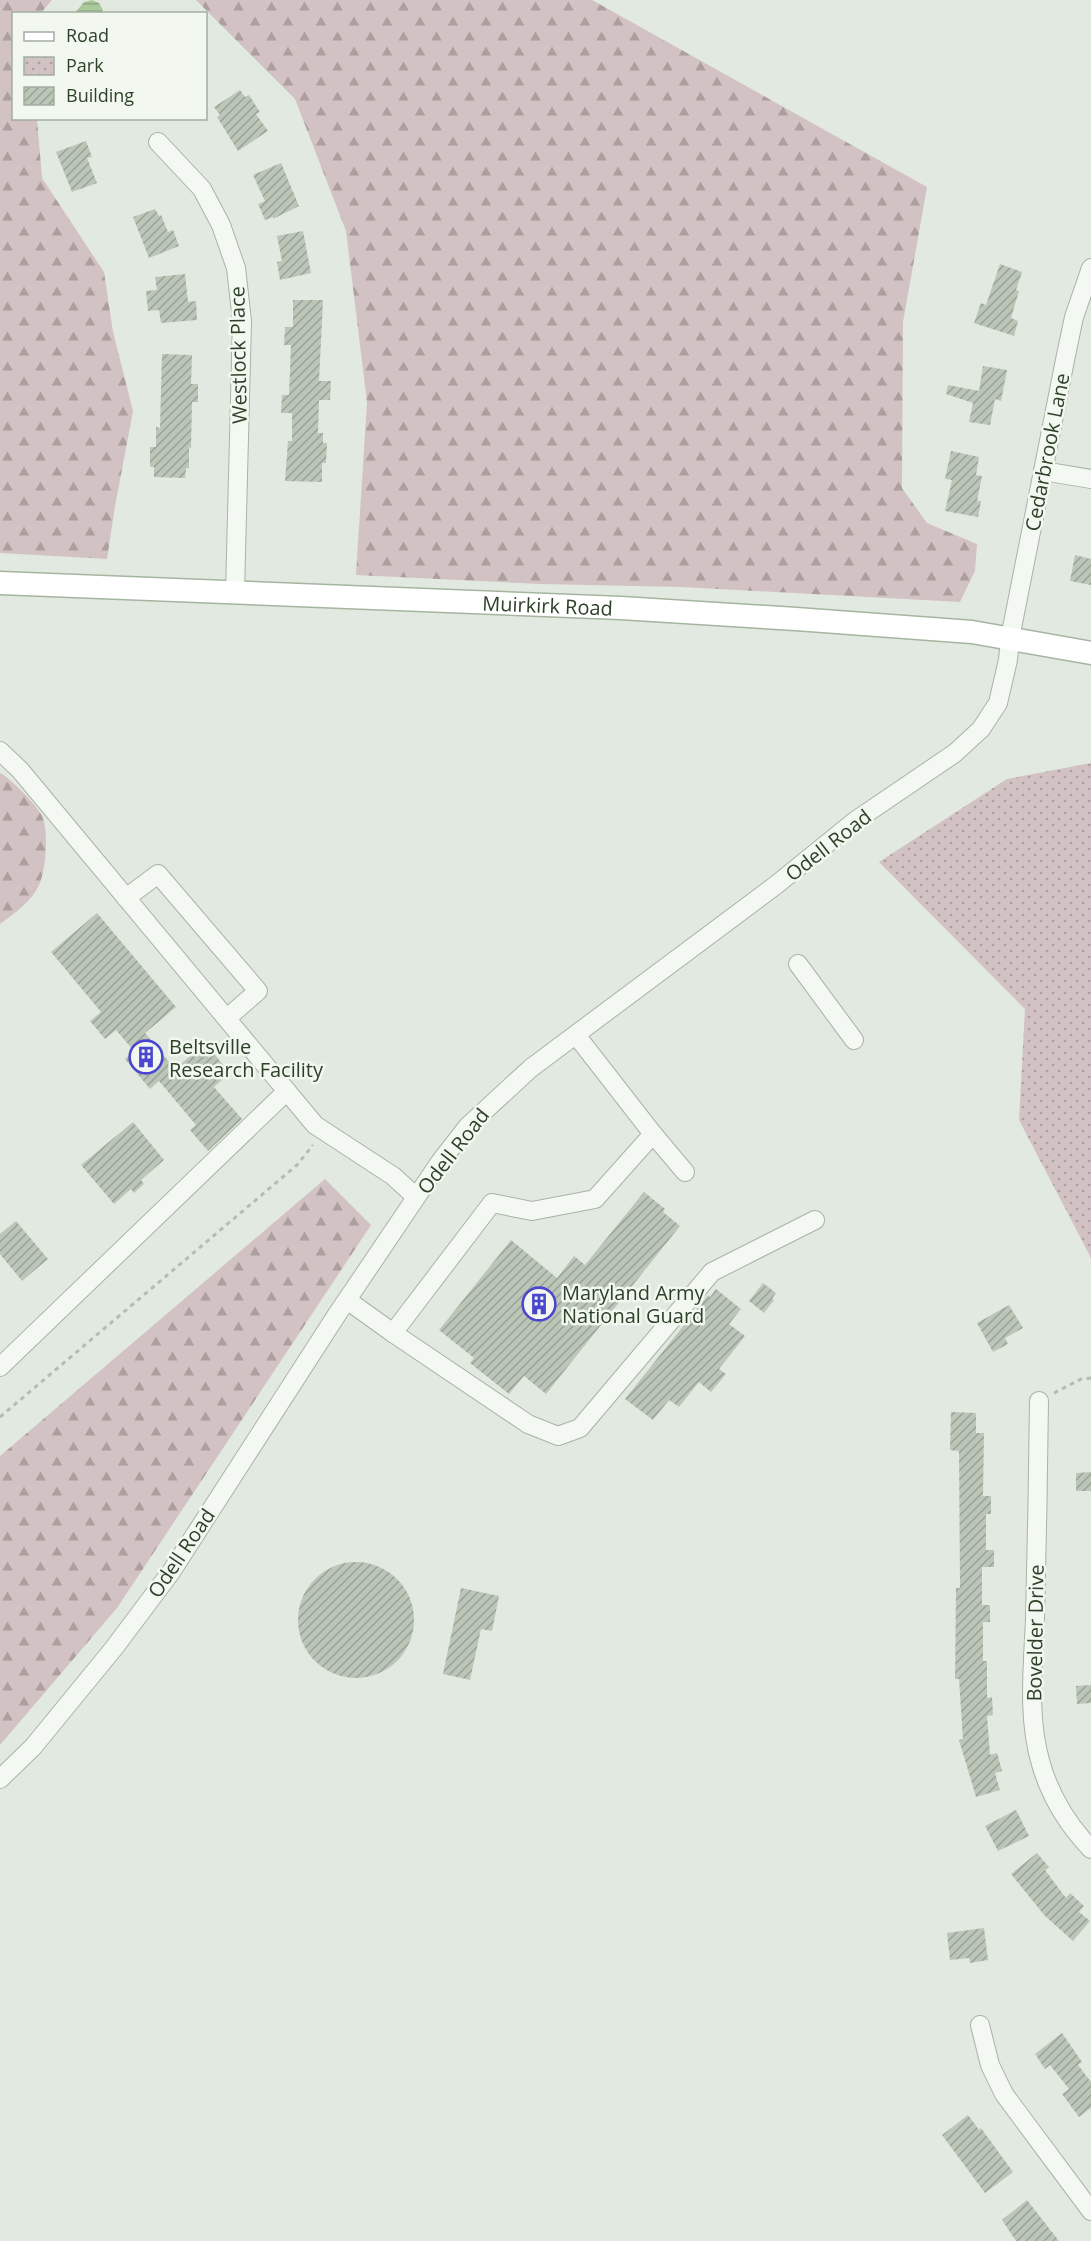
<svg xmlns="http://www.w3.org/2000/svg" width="1091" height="2241" font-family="'Open Sans',sans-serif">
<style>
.forest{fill:url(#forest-firs)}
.park{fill:url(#park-dots)}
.water{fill:url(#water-rules)}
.building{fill:url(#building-hatch)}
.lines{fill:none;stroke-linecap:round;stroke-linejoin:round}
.minor-casing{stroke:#a8b3a6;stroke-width:20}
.major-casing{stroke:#a5b5a0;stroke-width:25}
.path{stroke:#b4bdb2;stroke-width:3;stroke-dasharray:4.5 4.5;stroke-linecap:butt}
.minor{stroke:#f4f8f3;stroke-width:18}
.major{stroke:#fff;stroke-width:22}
.labels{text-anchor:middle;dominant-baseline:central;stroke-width:5;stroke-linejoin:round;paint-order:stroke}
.street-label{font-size:20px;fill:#2d4129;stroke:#f2f7f0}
.poi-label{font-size:20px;fill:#2d4129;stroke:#f2f7f0;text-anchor:start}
</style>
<defs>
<pattern id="forest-firs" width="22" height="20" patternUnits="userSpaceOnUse" patternTransform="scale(1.5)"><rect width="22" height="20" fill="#d3c2c3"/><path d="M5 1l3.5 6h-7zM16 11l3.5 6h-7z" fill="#ac9f9e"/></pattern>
<pattern id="park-dots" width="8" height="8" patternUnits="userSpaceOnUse" patternTransform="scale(1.5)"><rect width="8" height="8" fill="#d3c2c3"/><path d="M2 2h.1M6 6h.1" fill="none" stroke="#ac9f9e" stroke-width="1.8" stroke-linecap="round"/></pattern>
<pattern id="water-rules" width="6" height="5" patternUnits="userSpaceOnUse" patternTransform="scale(1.5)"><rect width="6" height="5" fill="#aac99c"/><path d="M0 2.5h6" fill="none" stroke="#8ba57f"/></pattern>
<pattern id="building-hatch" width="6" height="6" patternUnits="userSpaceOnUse" patternTransform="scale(1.5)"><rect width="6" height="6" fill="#bbc6b8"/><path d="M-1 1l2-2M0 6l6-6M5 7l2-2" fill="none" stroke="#98a296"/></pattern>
</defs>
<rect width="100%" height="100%" fill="#e2e9e1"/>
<!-- forest -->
<g class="forest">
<polygon points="0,0 52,0 41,13 14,14 14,118 37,119 42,178 104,272 113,332 133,411 115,506 107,559 0,553"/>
<polygon points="196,0 592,0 927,187 903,322 902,488 927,523 977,544 975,571 960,602 681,587 540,584 356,575 367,402 346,231 295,99"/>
<path d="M0,773c10,5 37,32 42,43 7,14 4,55 -3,69 -7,16 -25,29 -39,39z"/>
<polygon points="325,1179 371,1225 117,1608 0,1745 0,1456"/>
</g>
<!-- park -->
<polygon class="park" points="1091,763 1091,1258 1019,1120 1025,1009 879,862 1007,779"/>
<!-- water -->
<polygon class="water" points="92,0 99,3 103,10 101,13 75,13 84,2"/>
<!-- building -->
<g class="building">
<polygon points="240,90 245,97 249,95 260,112 256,114 268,131 238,151 217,117 220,115 214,107"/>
<polygon points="86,141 92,157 87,158 97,183 72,192 56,152"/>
<polygon points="281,163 299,206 273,219 273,217 265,220 258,204 265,201 253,175"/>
<polygon points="155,209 159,216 161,215 168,232 173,230 179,246 149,258 133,217"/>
<polygon points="303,231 311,273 280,280 277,262 282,261 277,236"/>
<polygon points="1000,264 1022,272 1016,290 1019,291 1011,318 1018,321 1014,336 974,323 981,303 986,305"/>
<polygon points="185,274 188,302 196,301 197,320 161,323 159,310 148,311 146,291 157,290 155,277"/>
<polygon points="293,300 323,300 319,381 331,381 330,400 319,400 318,433 323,433 323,443 327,443 326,463 322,463 322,482 285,481 288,441 292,441 292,413 281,413 282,395 289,395 291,345 284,345 285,327 293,327"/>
<polygon points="162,354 192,355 191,384 198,384 198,402 192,402 191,448 189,447 189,468 186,468 185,478 154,477 154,467 150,467 150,447 156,447 156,427 160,428"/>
<polygon points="983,366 1007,370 1001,401 995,399 990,425 969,422 973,403 946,394 948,385 979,391"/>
<polygon points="951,451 979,457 976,475 982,476 977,501 981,501 978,517 945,511 952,480 945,479"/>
<polygon points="1075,555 1091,559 1091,585 1070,581"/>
<polygon points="97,913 176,1007 145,1033 175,1069 205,1043 230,1073 214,1087 242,1119 208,1151 190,1130 196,1125 159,1081 150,1089 125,1059 134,1051 116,1030 105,1039 90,1021 101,1012 51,952"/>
<polygon points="133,1122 164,1160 141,1180 144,1184 134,1193 131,1189 114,1204 81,1165"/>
<polygon points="644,1192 665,1209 663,1212 680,1226 546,1394 524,1376 509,1394 470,1363 474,1358 439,1330 511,1240 557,1278 574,1256 585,1265"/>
<polygon points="16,1221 48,1259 22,1281 0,1254 0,1234"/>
<polygon points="763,1283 776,1293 772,1299 774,1300 764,1313 749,1301"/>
<polygon points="716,1289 741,1309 729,1324 745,1336 719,1369 726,1374 711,1392 699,1382 679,1407 669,1400 653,1420 625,1399 708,1295 710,1297"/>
<polygon points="1009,1305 1023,1328 1005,1338 1008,1344 993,1352 977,1323"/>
<polygon points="951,1412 976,1413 976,1433 984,1433 983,1496 991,1496 991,1514 986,1514 986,1550 994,1550 994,1567 982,1567 982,1605 990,1605 990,1622 983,1622 983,1661 987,1661 987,1698 992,1697 993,1715 987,1716 990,1755 997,1753 1002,1771 995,1773 1000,1790 976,1797 959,1740 963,1739 959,1679 955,1679 956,1588 960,1588 959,1451 950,1450"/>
<polygon points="1091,1472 1091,1491 1076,1491 1076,1473"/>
<circle cx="356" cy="1620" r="58"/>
<polygon points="461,1588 499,1596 492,1631 481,1629 470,1680 443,1674"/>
<polygon points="1091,1685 1091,1703 1077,1704 1076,1686"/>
<polygon points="1016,1810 1029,1836 998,1851 985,1826"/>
<polygon points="1037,1853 1049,1867 1045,1870 1066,1898 1070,1893 1084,1906 1079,1912 1090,1921 1073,1941 1045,1916 1011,1874"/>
<polygon points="984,1928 988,1960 970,1963 969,1958 950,1960 947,1933"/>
<polygon points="1062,2033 1082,2062 1078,2065 1091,2082 1091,2108 1079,2117 1062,2094 1069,2089 1050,2065 1045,2069 1035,2054"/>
<polygon points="968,2115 979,2130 981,2128 1013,2172 985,2193 942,2135"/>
<polygon points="1027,2200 1059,2241 1016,2241 1002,2220"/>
</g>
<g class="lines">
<!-- minor casing -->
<g class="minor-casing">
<g id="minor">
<polyline points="158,142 202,189 221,225 236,268 242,321 235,593"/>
<polyline points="1043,471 1091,479"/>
<polyline points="0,751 20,770 315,1125 393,1176 416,1197"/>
<polyline points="126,898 158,874 258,991 227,1018"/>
<polyline points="798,964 854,1040"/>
<polyline points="653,1134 685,1172"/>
<polyline points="347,1300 393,1333 492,1203 532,1211 595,1199 653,1134 576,1035"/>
<polyline points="393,1333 528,1424 558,1436 580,1428 712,1272 815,1220"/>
<polyline points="0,1367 287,1091"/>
<path d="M1039,1401c-1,73 -2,145 -4,218 -2,47 -8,99 6,145 9,31 27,61 50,85"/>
<polyline points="0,1779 33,1747 114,1648 171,1572 336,1316 440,1162 468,1126 531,1068 776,885 855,821 955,753 981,729 998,703 1008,660 1010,638 1065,360 1074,317 1091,268"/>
<polyline points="980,2025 990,2065 1004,2094 1091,2211"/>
</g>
</g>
<!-- major casing -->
<g class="major-casing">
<g id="major">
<path id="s1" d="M0,583l621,25 175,11 176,13 119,21"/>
</g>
</g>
<!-- path -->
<g class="path">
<polyline points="1054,1393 1081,1379 1091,1378"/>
<polyline points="0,1417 297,1165 313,1145"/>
</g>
<!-- minor -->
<use href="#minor" class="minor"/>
<!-- major -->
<use href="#major" class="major"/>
</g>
<!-- icons -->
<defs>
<g id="building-ring" transform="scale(1.725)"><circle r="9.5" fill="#f2f7f0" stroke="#4a46ce" stroke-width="1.5"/><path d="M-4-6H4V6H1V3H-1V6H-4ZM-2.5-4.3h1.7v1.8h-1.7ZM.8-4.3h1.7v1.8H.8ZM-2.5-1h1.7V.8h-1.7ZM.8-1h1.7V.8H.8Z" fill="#4a46ce"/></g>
</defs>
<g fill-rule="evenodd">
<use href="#building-ring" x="146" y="1057"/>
<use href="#building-ring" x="539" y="1304"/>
</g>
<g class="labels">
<!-- street labels -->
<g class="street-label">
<text transform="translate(238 355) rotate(-91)">Westlock Place</text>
<text transform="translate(1047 452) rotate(-79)">Cedarbrook Lane</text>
<text stroke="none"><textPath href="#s1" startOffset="548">Muirkirk Road</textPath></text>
<text transform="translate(828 845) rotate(-38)">Odell Road</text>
<text transform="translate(453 1151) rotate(-52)">Odell Road</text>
<text transform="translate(181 1553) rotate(-56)">Odell Road</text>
<text transform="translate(1035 1633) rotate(-89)">Bovelder Drive</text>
</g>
<!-- poi labels -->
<g class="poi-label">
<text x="169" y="1046">Beltsville<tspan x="169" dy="23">Research Facility</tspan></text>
<text x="562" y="1292">Maryland Army<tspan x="562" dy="23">National Guard</tspan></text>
</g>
</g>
<!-- legend -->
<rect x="12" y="12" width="195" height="108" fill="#f2f7f0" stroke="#a3aea0" stroke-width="1.5"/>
<rect x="24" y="32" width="30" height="9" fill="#ffffff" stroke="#a3aea0" stroke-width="1.5"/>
<text x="66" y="42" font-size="18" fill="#2d4129">Road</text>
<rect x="24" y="57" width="30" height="18" fill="url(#park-dots)" stroke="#a3aea0" stroke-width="1.5"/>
<text x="66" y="72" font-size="18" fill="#2d4129">Park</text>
<rect x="24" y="87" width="30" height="18" fill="url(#building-hatch)" stroke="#a3aea0" stroke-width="1.5"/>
<text x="66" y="102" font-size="18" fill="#2d4129">Building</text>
</svg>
